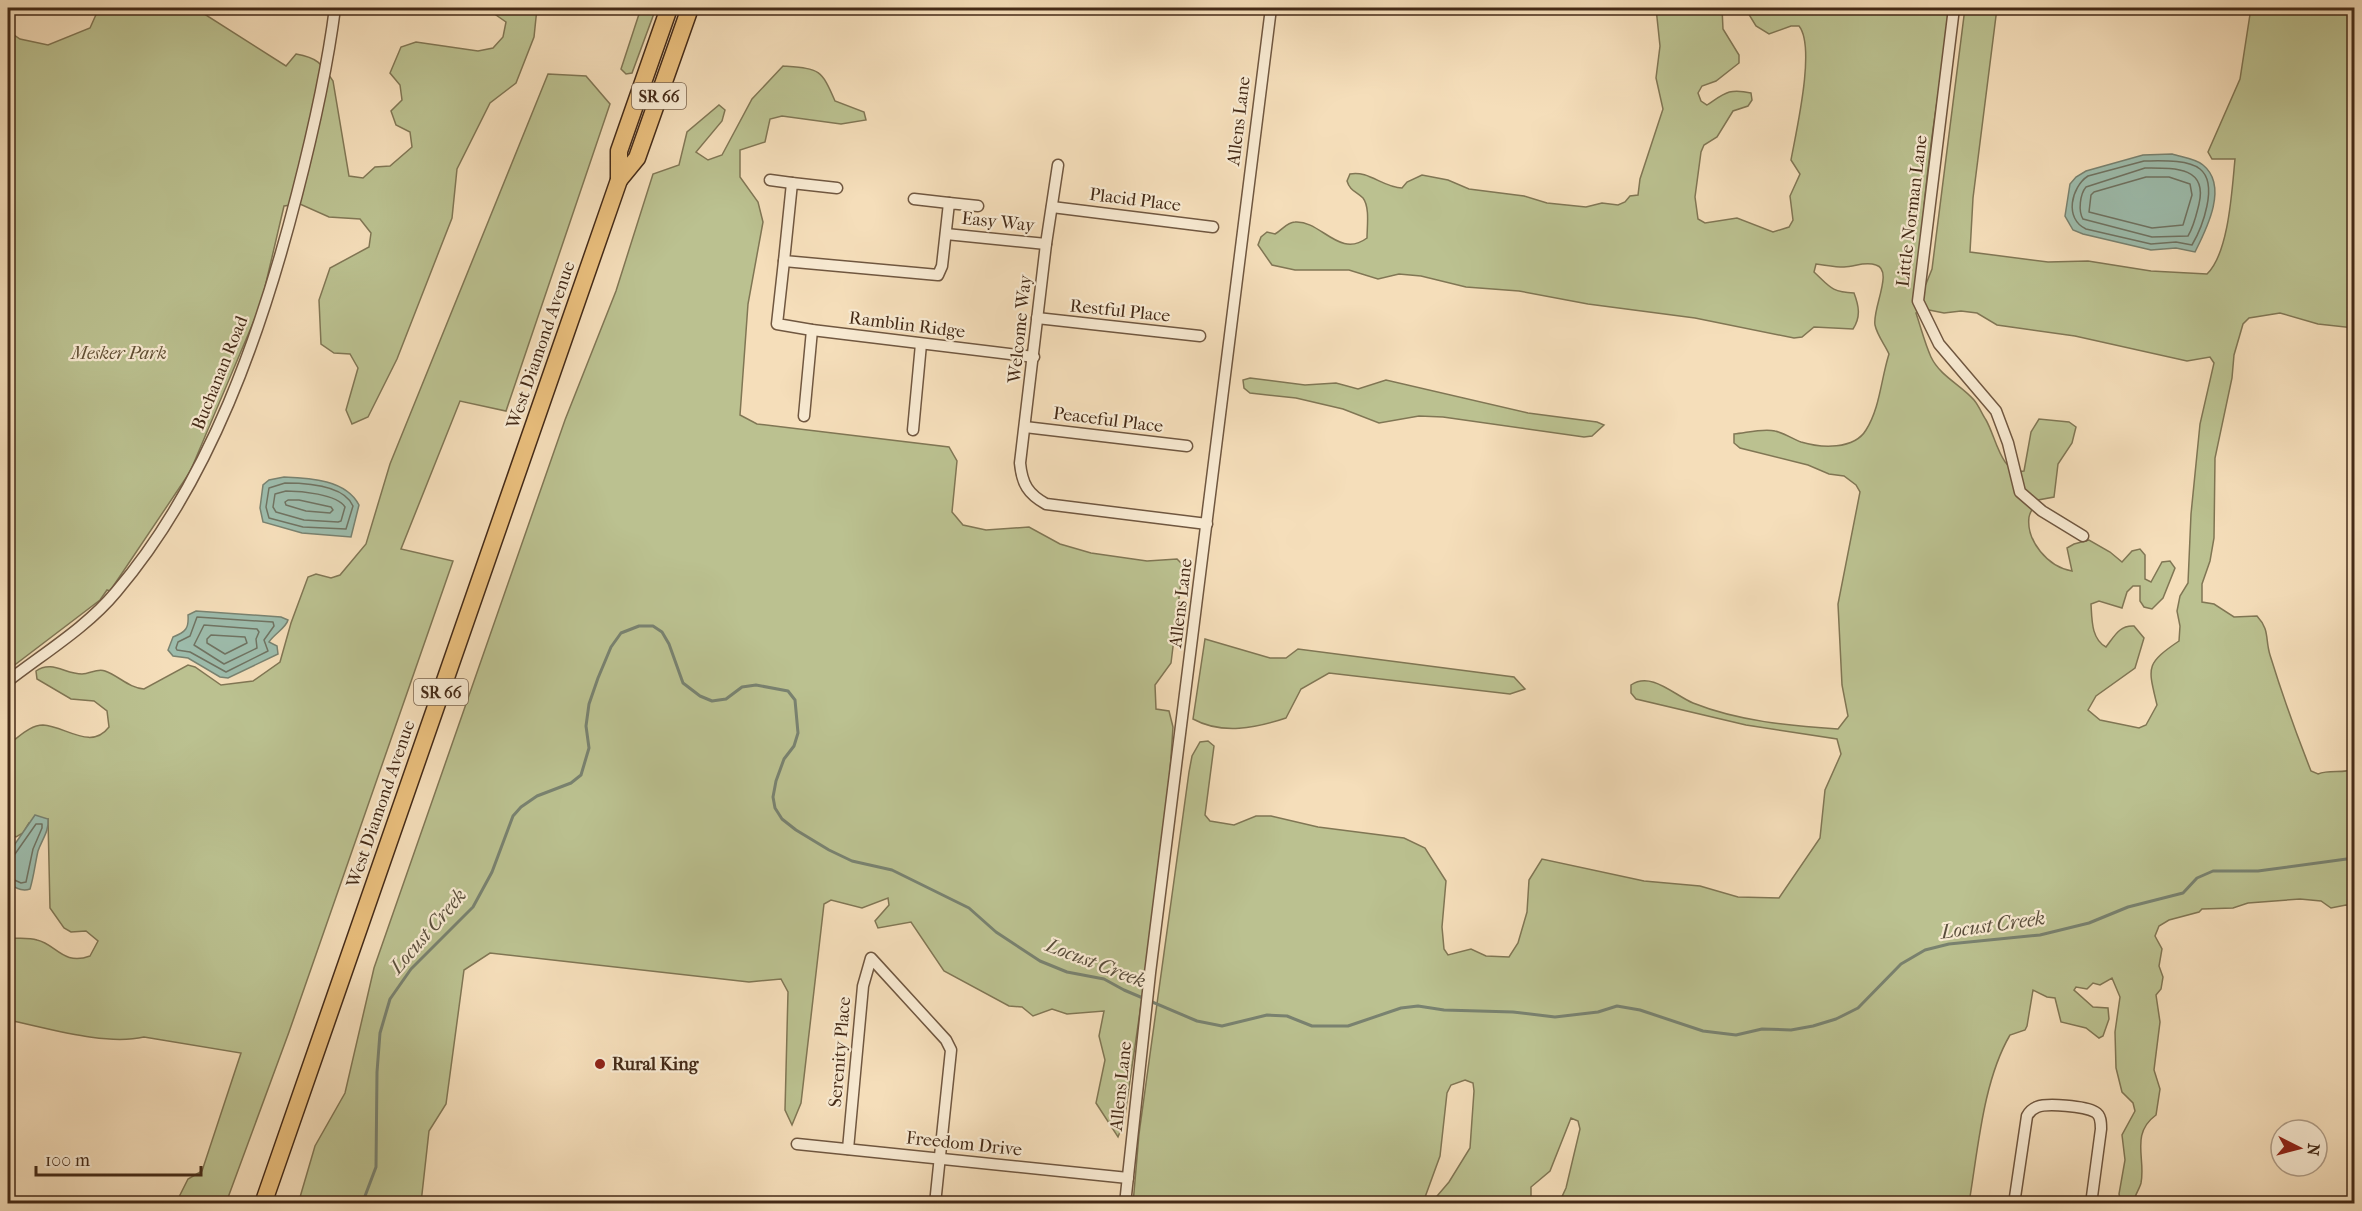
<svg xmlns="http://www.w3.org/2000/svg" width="2362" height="1211" font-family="'IM FELL French Canon',serif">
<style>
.green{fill:#bbc190;stroke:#807654;stroke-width:1.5;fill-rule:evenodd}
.water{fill:#9dbcac;stroke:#798270;stroke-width:1.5}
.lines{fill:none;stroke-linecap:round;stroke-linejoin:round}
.shore{stroke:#707362;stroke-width:1.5}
.stream{stroke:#798270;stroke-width:3}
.minor-casing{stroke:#705740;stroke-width:13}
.primary-casing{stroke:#442a17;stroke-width:19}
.minor{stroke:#f8ead2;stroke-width:10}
.primary{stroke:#eabf7d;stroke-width:16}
.poi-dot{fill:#8f2418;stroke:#f8ead2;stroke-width:2}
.labels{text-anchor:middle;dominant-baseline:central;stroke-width:4.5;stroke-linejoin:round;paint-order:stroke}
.shield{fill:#f8ead2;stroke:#7a644f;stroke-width:1.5}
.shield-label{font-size:16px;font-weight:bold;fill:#442a17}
.street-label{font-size:18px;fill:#442a17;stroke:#f8ead2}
.park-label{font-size:18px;font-style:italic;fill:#625035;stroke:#f8ead2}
.poi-label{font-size:18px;font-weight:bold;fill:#442a17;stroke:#f8ead2;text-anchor:start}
.water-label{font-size:20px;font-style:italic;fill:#5a4e3c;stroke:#f8ead2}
</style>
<rect width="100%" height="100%" fill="#f5deba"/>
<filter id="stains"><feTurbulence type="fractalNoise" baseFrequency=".00333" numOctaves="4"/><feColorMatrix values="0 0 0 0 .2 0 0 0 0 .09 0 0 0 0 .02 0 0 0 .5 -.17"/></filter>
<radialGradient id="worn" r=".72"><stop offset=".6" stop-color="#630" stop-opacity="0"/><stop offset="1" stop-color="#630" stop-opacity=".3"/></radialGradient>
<!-- green -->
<g class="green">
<path d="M99,8h96l91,58 10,-12c22,4 25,9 37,27l16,95 14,2 12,-11 15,-1 22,-19 -2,-15 -14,-7 -5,-14 11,-11 -2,-15 -10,-12 11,-26 15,-5 62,9 15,-3 10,-11 3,-15 -13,-9 -49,-5h93l-3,29 -18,46 -26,20 -33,66 -5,49 -55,141 -29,58 -16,7 -6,-14 12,-42 -8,-14 -16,-1 -13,-9 -2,-44 11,-32 39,-21 2,-14 -11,-14 -31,-2 -29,-13 -16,2 -23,98 -71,168 -80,119 -3,-1 -7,10 -92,70v-639l12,8 28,6 42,-17z"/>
<polygon points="641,8 656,8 632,73 626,74 621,69"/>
<path d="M1656,8h66l1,21 16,26v8l-23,18 -14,5 -4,7 3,8 6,4c18,-12 22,-17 44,-12l1,7 -4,6 -15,5 -16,26 -13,8 -3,7 -6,45 3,22 7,4 32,-5 36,14 16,-5 4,-7 -3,-24 10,-22 -9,-14c5,-28 25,-113 8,-134h-8l-22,8 -13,-8 -11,-18h208c-17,92 -31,184 -34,278l7,-2 6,-15 33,-261h32l-24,190 -3,54 78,10 40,-1 63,10 56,3c22,-21 25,-85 28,-115h-23l-4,-7 32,-73 11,-71h103v320l-36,-4 -38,-11 -31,5 -6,6 -9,31 -2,23 -17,80 -1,80 -4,23 -8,23v18l12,2 20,13 23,-1c13,14 8,23 13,39 12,39 26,78 41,116l7,3c12,-5 25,0 36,-5v137l-8,-1 -15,3 -10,-7 -21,-2 -52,4 -15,5 -31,1 -3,3 -30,8 -10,6 -4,10 7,13 -3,17 4,11 -2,12 -5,6 4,27 -6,48 6,19 -4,26c-26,19 -10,44 -15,68 -1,4 -4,9 -6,14l-14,5 -2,-8 6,-34 -3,-25 13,-24 -2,-8 -11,-11 -6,-24 -1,-36 5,-35 -8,-19 -12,7 -7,-2 -6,6 -11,-2 -2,3 19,17 15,1 1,11 -6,17 -4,2 -13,-10 -25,-6 -6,-24 -8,-1 -14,-7 -6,36 -2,4 -15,5c-27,46 -32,115 -41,168h-410l7,-15 14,-59 -2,-8 -7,-3 -21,53 -19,16v16l-398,1 6,-70 50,-362 3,-16 8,-14 8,-1 6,5 -9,69 5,6 24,4 22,-9h15l47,11 86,11 21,10 21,33 -4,46 2,22 4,6 23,-6 15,7 23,1 9,-14 9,-31 2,-32 13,-21 102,22 56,5 38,11 41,1 41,-60 5,-48 16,-36 -4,-15 -91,-14 -110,-26 -5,-6v-8c20,-14 43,10 62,18 45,18 97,23 145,26l10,-13 -6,-31 -4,-81 22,-112 -4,-7 -12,-9 -15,-2 -21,-9 -68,-17 -6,-5v-9c12,-1 29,-6 41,-3 9,2 18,8 26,11 20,6 53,8 65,-12 14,-22 15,-51 23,-76 -4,-9 -12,-19 -14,-29 -3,-16 19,-55 1,-60 -12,-4 -21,2 -32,2 -9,0 -19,-2 -28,-3l-2,8c16,15 17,20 40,21 5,13 7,24 -1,36l-39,-2 -12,10 -8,1 -99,-20 -107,-14 -69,-13 -53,-4 -45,-11 -22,-2 -21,5 -29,-9h-54l-23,-5 -14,-20 3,-8 6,-5 8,2c7,-4 12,-12 20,-12 26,-2 44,37 72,16 0,-11 3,-31 -4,-40 -7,-7 -13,-7 -16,-17l3,-7c18,-4 34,14 52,14l5,-6 15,-7 26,5 21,9 55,7 23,7 39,4 16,-4 16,2 7,-3 5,-6 8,-1 2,-16 23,-70 -7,-31 4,-32zM1929,310l15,3 17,-2 16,2 20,12 78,11 112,25 23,-4 4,6 -14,61 -9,90 -3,69 -8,13 -3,15 3,15 -1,15c-34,23 -31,26 -22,64l-11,20 -7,3 -39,-8 -12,-10 8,-14 39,-28 9,-30 -10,-12c-15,-1 -20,11 -28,21 -15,-8 -14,-28 -15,-43l8,-3 23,7 5,-16 6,-6h7v15l4,6 8,2 11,-11 12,-30 -5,-7 -8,1 -11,20 -6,-3v-24l-5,-6 -8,2 -10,11 -12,-10 -21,-12 -15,4 -7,4 5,23c-24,-4 -46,-30 -43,-54 1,-6 6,-12 9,-17l16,-3 4,-33 14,-21 4,-16 -7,-5 -30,-3 -8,13 -7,39c-23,4 -28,-34 -38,-51 -4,-6 -7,-14 -12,-20 -13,-15 -34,-24 -43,-43 -6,-13 -10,-29 -15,-44zM1465,1080l8,3 1,8 -4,57 -21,34 -17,20 -8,-2 16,-44 7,-63 4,-8z"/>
<path d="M783,66c36,3 38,2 52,35l29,11 2,8 -25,4 -59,-8 -12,3 -5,23 -25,8v27l18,25 5,20 -15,82 -8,111 17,9 192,23 8,14 -5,51 11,13 23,5 43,-3 31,17 31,9 56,8 30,-2 6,6 -12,98 -16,22 1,24 13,2 4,16 -7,105 -42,290 -6,15 -22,-34 9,-43 -6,-24 5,-25 -37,3 -15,-5 -19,7 -11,-9 -13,-1 -65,-35 -33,-49 -33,6 -3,-7 14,-16 -1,-7 -26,10 -31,-8 -7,4 -23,199 -9,22 -7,-15 3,-118 -7,-13 -32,3 -259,-29 -26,17 -18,134 -17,27 -8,72 -123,1 17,-58 30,-53 29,-125 191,-548 51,-129 37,-117 26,-9 8,-33 32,-27 6,5 -3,11 -26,31 12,8 14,-5 30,-56z"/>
<path d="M548,74l38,2 24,28 -104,307 -46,-10 -59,148 52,12 -164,471 -63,171h-50l12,-24 14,-8 39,-118 -97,-16c-39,9 -96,-9 -136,-17v-82c9,1 20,-1 29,2 19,4 26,26 53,16l8,-15 -12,-10 -15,1 -7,-4 -14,-20 -2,-89 -19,4 -6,10 -7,4 -8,-5v-93l6,1c8,-6 18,-15 29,-15 22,1 48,26 66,2l-2,-16 -13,-10 -23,-2 -34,-20 -1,-8c16,-11 29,3 46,3 8,0 15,-6 23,-3 14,5 24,17 39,18l44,-24 7,2 26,18 32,-4 27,-19 11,-39 17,-46 8,-3 15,4 9,-3 26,-31 24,-80z"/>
<polygon points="1250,378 1305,385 1336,383 1358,389 1386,380 1528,413 1597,422 1604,425 1592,436 1584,437 1443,417 1419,416 1379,423 1343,409 1296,398 1250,393 1244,388 1243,380"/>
<path d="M1205,639l65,19h16l12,-9 216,28 11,12 -15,5 -181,-21 -28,16 -15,29c-30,10 -64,17 -93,1z"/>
</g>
<!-- water -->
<g class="water">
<path d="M2172,154c9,3 25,5 31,11 26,21 3,65 -8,87l-19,-4 -25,2 -68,-16 -10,-4 -8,-14 5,-32 6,-7 10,-6 57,-16z"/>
<path d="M284,477c27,1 62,3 75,28l-8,32 -49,-4 -39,-11 -3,-14 3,-23 6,-5z"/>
<path d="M196,611l85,6 7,3c-2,8 -14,14 -19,22l8,4 1,8 -50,24 -8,-1 -32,-19 -15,-2 -5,-6 5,-13c13,-5 16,-9 15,-22z"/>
<path d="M35,815l13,4c1,13 -6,20 -10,32 -3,13 -4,25 -8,38 -9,3 -18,-2 -22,-9v-26z"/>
</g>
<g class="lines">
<!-- shore -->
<g class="shore">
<path d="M2144,161c15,0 43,-2 56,8 19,15 2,59 -8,76l-16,-3 -25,2 -65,-15c-22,-10 -15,-42 2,-53z"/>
<path d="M2145,168c28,0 63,-2 54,36 -3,12 -5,22 -11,32l-36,1 -69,-18c-5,-8 -3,-25 3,-32z"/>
<polygon points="2146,177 2169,177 2190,184 2192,195 2183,225 2152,228 2089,212 2091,195 2094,192"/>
<path d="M285,483c20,0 59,2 68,23l-7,23 -43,-2 -34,-9 -3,-11 3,-19z"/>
<path d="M286,491c14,0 51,3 59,16l-4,14 -3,1 -34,-2 -28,-8 -3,-5 2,-13z"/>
<polygon points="288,500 299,500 331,507 333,510 330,513 306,511 286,505 285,502"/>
<polygon points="197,617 273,622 274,626 264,640 268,651 226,672 190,652 177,650 176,648 178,642 190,636"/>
<polygon points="204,625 257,629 259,632 256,639 257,648 224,664 194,645"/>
<polygon points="211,635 245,637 247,643 225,654 207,643 207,639"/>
<polyline points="8,856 15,854 36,824 42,824 42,828 33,849 26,882 21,883 8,877"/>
</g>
<!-- stream -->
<polyline class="stream" points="362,1204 376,1167 377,1072 380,1033 390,999 411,969 473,907 492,872 513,816 521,807 537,796 571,783 581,775 589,748 586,726 589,704 598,678 611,647 621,633 639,626 653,626 662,632 669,644 683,683 700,696 712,701 726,699 742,687 756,685 788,691 795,700 798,733 794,746 784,759 776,781 773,797 775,808 782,819 796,830 829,850 852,861 892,870 969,908 996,932 1040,961 1067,972 1104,979 1124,990 1197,1021 1222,1026 1267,1015 1287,1016 1312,1026 1348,1026 1401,1008 1418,1006 1444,1010 1513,1012 1555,1017 1598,1012 1617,1006 1640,1010 1703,1031 1736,1035 1762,1029 1791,1030 1813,1026 1836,1019 1858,1008 1901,964 1925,950 1949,944 2040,935 2089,923 2128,907 2183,893 2197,878 2213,871 2258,871 2354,858"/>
<!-- minor casing -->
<g class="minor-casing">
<g id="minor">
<polyline points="1954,8 1918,301 1939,344 1996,411 2008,443 2020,492 2042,511 2083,536"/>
<path d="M1058,165l-12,79 -26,219c2,21 8,31 26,41l161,20"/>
<polyline points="770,180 792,183"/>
<polyline points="837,188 792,183 784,261 938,275 942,266 949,203 978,206"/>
<polyline points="914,199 949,203"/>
<polyline points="1052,207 1213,227"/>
<polyline points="946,234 1046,244"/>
<polyline points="784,261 777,324 812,330 1034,357"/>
<polyline points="1037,318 1200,336"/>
<polyline points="804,416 812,330"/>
<polyline points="1025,427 1187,446"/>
<polyline points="913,430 921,344"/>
<path d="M8,681c36,-28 79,-54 108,-89 94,-110 146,-261 181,-398 16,-62 30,-123 38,-186"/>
<polyline points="797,1144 1128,1178"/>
<polyline points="848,1149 863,986 871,958 946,1040 951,1050 935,1204"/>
<polyline points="1125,1204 1150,973 1271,8"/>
<path d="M2014,1204l13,-88c2,-4 5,-7 10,-9 10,-4 48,-1 58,5 6,3 6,11 6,17l-10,75"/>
</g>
</g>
<!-- primary casing -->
<g class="primary-casing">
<g id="primary">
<polyline points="619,180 637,158 690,8"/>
<polyline points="263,1204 619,180 619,151 669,8"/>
</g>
</g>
<!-- minor -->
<use href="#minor" class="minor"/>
<!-- primary -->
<use href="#primary" class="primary"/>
</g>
<!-- markers -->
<circle class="poi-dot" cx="600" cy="1064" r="6"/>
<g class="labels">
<!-- shield labels -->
<g class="shield">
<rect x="632" y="83" width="54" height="26" rx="4.5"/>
<rect x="414" y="679" width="54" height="26" rx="4.5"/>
</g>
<g class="shield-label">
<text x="659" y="96">SR 66</text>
<text x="441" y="692">SR 66</text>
</g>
<!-- street labels -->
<g class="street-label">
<text transform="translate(1239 121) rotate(-83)">Allens Lane</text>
<text transform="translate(1135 200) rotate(7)">Placid Place</text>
<text transform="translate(1912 211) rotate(-83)">Little Norman Lane</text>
<text transform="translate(998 222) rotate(6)">Easy Way</text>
<text transform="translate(1120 311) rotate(6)">Restful Place</text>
<text transform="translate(907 325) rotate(7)">Ramblin Ridge</text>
<text transform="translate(1020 329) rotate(-84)">Welcome Way</text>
<text transform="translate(541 345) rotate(-71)">West Diamond Avenue</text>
<text transform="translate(220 373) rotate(-68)">Buchanan Road</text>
<text transform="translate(1108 420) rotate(7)">Peaceful Place</text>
<text transform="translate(1181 603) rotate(-83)">Allens Lane</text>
<text transform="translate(381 804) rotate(-71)">West Diamond Avenue</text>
<text transform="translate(840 1052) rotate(-85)">Serenity Place</text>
<text transform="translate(1121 1086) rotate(-84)">Allens Lane</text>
<text transform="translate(964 1144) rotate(6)">Freedom Drive</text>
</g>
<!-- park labels -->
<g class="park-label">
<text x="119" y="353">Mesker Park</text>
</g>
<!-- poi labels -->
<g class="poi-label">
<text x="612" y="1064">Rural King</text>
</g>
<!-- water labels -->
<g class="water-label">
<text transform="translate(1993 925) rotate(-8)">Locust Creek</text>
<text transform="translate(428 931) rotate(-49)">Locust Creek</text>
<text transform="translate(1096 963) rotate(21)">Locust Creek</text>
</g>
</g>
<!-- margin -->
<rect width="2362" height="1211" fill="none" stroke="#f5deba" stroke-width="30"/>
<rect x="9" y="9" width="2344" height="1193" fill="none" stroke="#442a17" stroke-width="3"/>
<rect x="15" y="15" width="2332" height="1181" fill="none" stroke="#442a17" stroke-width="1.5"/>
<!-- north arrow -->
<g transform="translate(2299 1148) rotate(96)"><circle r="28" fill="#f8ead2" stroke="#b09d87" stroke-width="1.5"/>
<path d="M0-4.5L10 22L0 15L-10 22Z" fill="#8f2418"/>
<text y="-9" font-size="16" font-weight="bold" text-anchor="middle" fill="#442a17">N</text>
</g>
<!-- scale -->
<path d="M36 1166v9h165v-9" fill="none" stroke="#442a17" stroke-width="3"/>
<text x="45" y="1166" font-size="18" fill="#442a17" stroke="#f8ead2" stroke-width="4.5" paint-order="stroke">100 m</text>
<rect width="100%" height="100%" filter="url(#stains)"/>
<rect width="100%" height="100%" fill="url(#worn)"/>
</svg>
